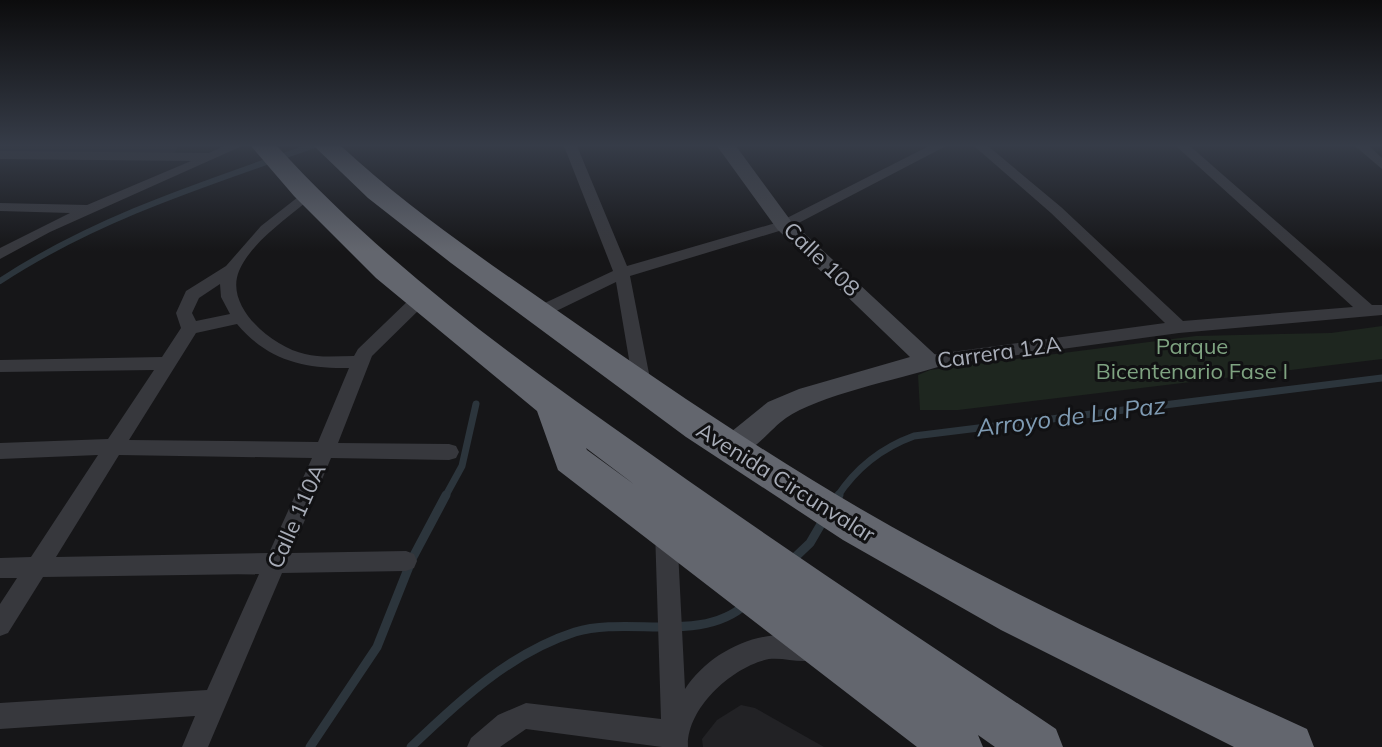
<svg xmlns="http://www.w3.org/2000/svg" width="1382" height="747" font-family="Mulish,sans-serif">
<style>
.built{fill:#222225}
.green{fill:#1e261f}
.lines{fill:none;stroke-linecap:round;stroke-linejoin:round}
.stream-far2{stroke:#2c353c;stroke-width:6}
.stream-far1{stroke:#2c353c;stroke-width:7}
.stream{stroke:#2c353c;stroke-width:9}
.street{fill:#37383d;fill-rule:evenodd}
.secondary{fill:#45474d;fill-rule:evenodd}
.highway{fill:#63666e;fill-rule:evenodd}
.labels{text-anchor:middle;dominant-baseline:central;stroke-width:6;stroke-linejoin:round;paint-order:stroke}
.street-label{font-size:22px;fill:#a8adb8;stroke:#111113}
.park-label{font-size:22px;fill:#7fa381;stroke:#111113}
.water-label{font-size:24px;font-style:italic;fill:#7f9bb3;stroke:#111113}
</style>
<rect width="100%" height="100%" fill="#161618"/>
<!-- built -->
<g class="built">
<polygon points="0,146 179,146 174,153 0,152"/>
<polygon points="741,705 755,708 824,747 703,747 702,739 717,720"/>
</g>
<!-- green -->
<polygon class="green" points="1382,326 1382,359 958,410 920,410 918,375 930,370 1196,336 1331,333"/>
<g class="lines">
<!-- stream-far2 -->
<path class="stream-far2" d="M0,281c96,-63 204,-97 312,-135"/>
<!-- stream-far1 -->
<g class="stream-far1">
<polyline points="445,497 462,466 476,404"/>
<path d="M837,497c19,-29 44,-49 77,-61l468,-58"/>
</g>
<!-- stream -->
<g class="stream">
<polyline points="835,501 839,495"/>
<polyline points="790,562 810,543 824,519"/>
<polyline points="310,747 377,647 412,559 446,495"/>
<path d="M411,747c48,-46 99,-94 164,-115 54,-16 127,12 171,-28"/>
</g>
<!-- street -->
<g class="street">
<polygon points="224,146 242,146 50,232 0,259 0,248 70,213 0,211 0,203 87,205 191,161 0,159 0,151 209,153"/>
<polygon points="564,146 577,146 627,266 779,222 929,146 946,146 789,228 630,276 652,389 643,396 634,389 616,282 544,317 532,317 530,313 532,309 613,271"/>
<polygon points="974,146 988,146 1061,207 1183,321 1353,307 1176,146 1190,146 1372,305 1382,305 1382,315 1179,333 929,367 923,365 920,361 923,357 929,355 1165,323 1051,213"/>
<polygon points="1355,146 1369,146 1382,158 1382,169"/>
<path d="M307,190l7,4 -2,3c-24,21 -60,44 -73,74 -15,36 34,76 66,83 16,4 33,2 49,2l4,-7 54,-52h12l2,4 -2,4 -52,51 -34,87 111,1 7,2 3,6 -3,6 -7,2 -118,-2 -40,95 115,-2 8,3 3,7 -3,7 -8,3 -124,2 -74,174h-26l13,-31 -195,13v-26l207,-13 52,-116 -216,3 -35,56 -8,3v-32l17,-26h-17v-20l31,-1 67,-102 -98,4v-16l108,-4 46,-69 -154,2v-12l162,-3 19,-29 -5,-15 10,-22 40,-25 35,-40zM220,284l1,13 9,17 -34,7 -4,-8 7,-15zM237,324c30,36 67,45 112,44l-31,74 -189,-2 67,-107zM119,455l193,3 -43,95 -213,4z"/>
<path d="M666,521l8,2 3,7 8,159c28,-42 86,-67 135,-47l3,8 -3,8c-17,7 -34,-1 -51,1 -36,7 -83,49 -81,88h-26l-136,-18 -26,18h-33l4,-9 27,-23 28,-12 135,16 -6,-189 3,-7z"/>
</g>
<!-- secondary -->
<path class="secondary" d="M717,146h19l55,75 151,140 -4,6c-39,12 -121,29 -152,51 -19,13 -39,46 -65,38l-4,-8 4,-8 47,-38 31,-13 111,-32 -133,-128z"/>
<!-- highway -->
<g class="highway">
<path d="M251,146h26c109,119 236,212 368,304 135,96 273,187 411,279l7,18h-68l-17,-12 5,12h-66l-359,-277 -21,-59 -161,-133 -82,-82zM586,448l49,37 -48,-35z"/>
<path d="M314,146h27c67,62 142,113 217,165 119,83 239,165 367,234 124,68 253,125 382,184l7,18h-80l-233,-117 -158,-90 -157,-103 -235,-174 -83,-65z"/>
</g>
</g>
<!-- sky -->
<linearGradient id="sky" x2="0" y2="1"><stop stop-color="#0c0c0d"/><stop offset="0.58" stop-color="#363c48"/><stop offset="1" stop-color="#363c48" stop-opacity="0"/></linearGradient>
<rect width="1382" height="251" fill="url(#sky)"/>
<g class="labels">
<!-- street labels -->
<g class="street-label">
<text transform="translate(822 259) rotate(44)">Calle 108</text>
<text transform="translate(999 352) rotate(-8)">Carrera 12A</text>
<text transform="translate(786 482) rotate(32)">Avenida Circunvalar</text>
<text transform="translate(296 516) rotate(-66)">Calle 110A</text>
</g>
<!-- park labels -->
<g class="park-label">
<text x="1192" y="346">Parque<tspan x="1192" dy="25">Bicentenario Fase I</tspan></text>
</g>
<!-- water labels -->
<g class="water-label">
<text transform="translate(1071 416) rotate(-7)">Arroyo de La Paz</text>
</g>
</g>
</svg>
